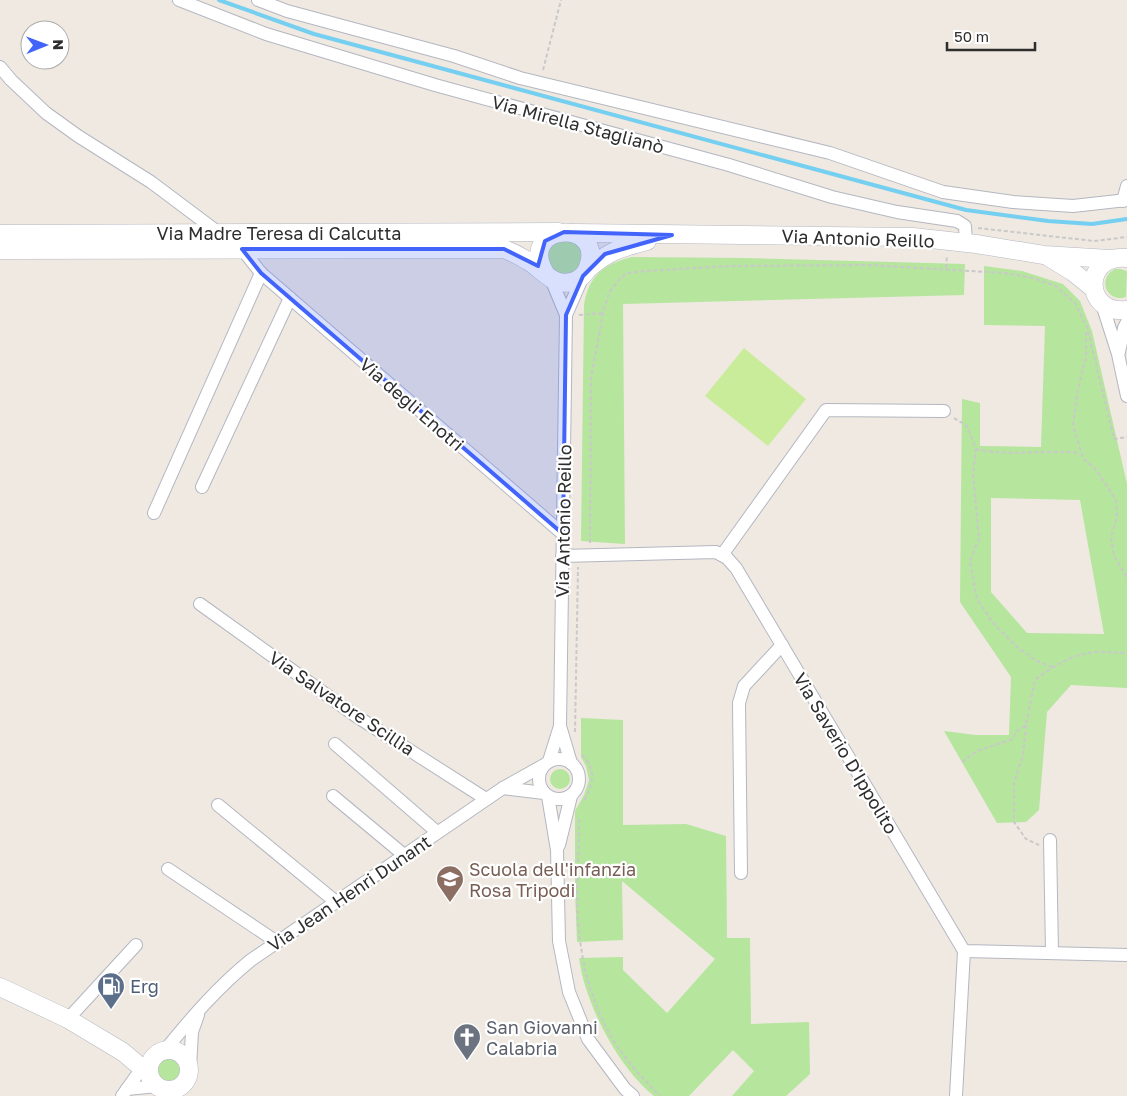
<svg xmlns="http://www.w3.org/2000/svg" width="1127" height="1096" font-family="'Golos Text',sans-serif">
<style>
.green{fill:#b6e59e;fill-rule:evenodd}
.pitch{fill:#c9ec9a}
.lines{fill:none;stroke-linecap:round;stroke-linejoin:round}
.stream{stroke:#75cff0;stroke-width:4}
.street-casing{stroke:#b4b7c1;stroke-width:14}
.secondary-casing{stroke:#b4b7c1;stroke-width:19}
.path{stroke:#c9c9c9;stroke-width:2;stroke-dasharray:4 2.5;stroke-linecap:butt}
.street{stroke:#fff;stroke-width:12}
.secondary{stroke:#fff;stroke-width:18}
.marked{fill:#4264fb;fill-opacity:0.2;stroke:#4264fb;stroke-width:4;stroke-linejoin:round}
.labels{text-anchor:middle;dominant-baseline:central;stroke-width:4.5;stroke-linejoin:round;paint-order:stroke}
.street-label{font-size:18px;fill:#2e2e2e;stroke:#fff}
.education-label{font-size:18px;fill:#785e54;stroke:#fff;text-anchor:start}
.service-label{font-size:18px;fill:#4e5e75;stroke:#fff;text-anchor:start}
.worship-label{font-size:18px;fill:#5b616d;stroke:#fff;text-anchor:start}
</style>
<rect width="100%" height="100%" fill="#efe9e1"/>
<!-- green -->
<g class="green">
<circle cx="565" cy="257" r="17"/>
<path d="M632,257l114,1 219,6 -1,31 -341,9 2,240 -44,-3 3,-236c5,-30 20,-41 48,-48z"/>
<path d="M984,266l38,5 41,13 17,17 12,30 35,153v204l-56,-3 -24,27 -8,98 -13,12 -29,1 -53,-92 32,4h33l2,-58 -51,-75 2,-203 18,4v43l61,1 4,-121 -61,-1zM991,498l89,2 24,134 -77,-1 -36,-41z"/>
<path d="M1115,269h5l7,2 -1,26c-20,6 -29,-19 -11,-28z"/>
<path d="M581,718l42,2v105l63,-1 40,12 1,102h23l1,86 58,-2 1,52 -24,22h-54l22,-25 -21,-21 -44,46h-35c-36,-29 -69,-92 -75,-138l44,-1v13l44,43 48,-54 -93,-78 1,59 -46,2 -2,-52v-79l9,-16 5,-15 -3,-14 -5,-9z"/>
<circle cx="560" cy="779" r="10"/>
<circle cx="171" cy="1069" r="15"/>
</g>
<!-- pitch -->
<polygon class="pitch" points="744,348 806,399 768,446 705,396"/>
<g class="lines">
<!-- stream -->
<polyline class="stream" points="219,0 314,34 966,210 1048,221 1092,224 1127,219"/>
<!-- street casing -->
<g class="street-casing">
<g id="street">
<polyline points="179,0 266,34 435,85 729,165 832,197 897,212 957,221 965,226 966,243"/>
<polyline points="258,0 287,11 454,56 520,78 830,153 943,192 1013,202 1073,206 1127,200"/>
<polyline points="0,67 11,80 46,113 78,136 151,182 219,233"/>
<polyline points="1123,201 1127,186"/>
<polyline points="242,249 261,273 563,534"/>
<polyline points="551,279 566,315"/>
<polyline points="1102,304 1118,354 1127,396"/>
<polyline points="1119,352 1124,328 1127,322"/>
<polyline points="202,487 290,298"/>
<polyline points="154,513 261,273"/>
<polyline points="722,555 826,410 944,411"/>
<polyline points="562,556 716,552 727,558 736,568 964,951 1127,955"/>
<polyline points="200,604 356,716 486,799"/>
<polyline points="335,744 437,832"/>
<circle cx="559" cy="779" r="20"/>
<polyline points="549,761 560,726"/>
<polyline points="571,763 560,726 566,315 583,276"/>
<polyline points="503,788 544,793"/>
<polyline points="333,796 404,855"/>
<polyline points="548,796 557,850 559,941 569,992 588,1039 625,1089 633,1096"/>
<polyline points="218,805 336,902"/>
<polyline points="1050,840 1052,953"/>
<polyline points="559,845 571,796"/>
<polyline points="168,869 277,942"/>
<polyline points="741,873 739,703 744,686 782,645"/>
<polyline points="68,1019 136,945"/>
<path d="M166,1049c26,-32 52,-62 85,-89l252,-172 41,-23"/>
<polyline points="190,1067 192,1032 198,1015"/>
<polyline points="127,1089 157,1086"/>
<polyline points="122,1096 142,1068 151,1061"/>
<polyline points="956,1096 964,951"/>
</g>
</g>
<!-- secondary casing -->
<g class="secondary-casing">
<g id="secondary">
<polyline points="574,233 913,237 976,244 1044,255 1110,259"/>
<polyline points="0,234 559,232"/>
<path d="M0,250l504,-1c8,3 16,7 24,12 14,8 25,26 43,21 9,-2 16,-9 18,-18 13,-46 -72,-40 -44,9"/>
<polyline points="1047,256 1073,272 1093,288"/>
<path d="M1127,258c-45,-4 -44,57 0,52"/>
<path d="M588,269c21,-18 32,-21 59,-28"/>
<polyline points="0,987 68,1019 123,1052 149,1074"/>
<circle cx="169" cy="1070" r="20"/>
</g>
</g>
<!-- path -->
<g class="path">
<polyline points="543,70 561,0"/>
<polyline points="978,228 1094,241 1127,237"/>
<polyline points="946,268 947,255"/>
<polyline points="579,315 603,313"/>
<polyline points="1086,332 1086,357 1077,394 1073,425 1083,458 1097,471 1116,500 1117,517 1111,537 1114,556 1127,577"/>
<polyline points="954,418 967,426 976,449 973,474 979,539 970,561 977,599 993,623 1017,647 1037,661 1052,667"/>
<path d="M976,449c34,8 70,0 104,4"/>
<polyline points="590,543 591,378 603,313 609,293 619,280 627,273 646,271 729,266 868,265 1005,273 1033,278 1056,286 1075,303 1087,327 1114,439 1127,437"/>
<polyline points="1026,725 1023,755 1014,783 1014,822 1026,839 1039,845"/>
<polyline points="575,732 578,567"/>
<path d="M582,755c16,15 10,31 1,48"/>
<path d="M962,762l15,-11 36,-12 3,-7 10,-7 9,-45c18,-14 38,-26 61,-28 10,-1 20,2 31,0"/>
<path d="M579,819c0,24 -1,48 -2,72 0,57 11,115 45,162 11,16 25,29 38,43"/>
</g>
<!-- street -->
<use href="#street" class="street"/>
<!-- secondary -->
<use href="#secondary" class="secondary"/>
</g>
<!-- marked area -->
<path class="marked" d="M564,232l108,3 -67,19 -22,22 -17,39 -3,219 -302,-261 -19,-24h262l34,17 7,-25z"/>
<!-- icons -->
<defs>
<g id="school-pin" transform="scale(1.4375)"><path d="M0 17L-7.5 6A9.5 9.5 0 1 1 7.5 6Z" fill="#8d6e63" stroke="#fff"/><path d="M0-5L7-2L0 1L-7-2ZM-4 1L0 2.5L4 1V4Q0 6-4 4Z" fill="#fff"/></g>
<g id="fuel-pin" transform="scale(1.4375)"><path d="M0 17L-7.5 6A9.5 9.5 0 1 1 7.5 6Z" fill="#5c6f8a" stroke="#fff"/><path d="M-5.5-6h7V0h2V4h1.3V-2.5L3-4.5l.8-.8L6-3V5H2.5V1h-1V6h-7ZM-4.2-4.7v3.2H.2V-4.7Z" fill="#fff"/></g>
<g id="church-pin" transform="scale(1.4375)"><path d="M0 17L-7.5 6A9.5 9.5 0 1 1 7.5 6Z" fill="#6b7280" stroke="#fff"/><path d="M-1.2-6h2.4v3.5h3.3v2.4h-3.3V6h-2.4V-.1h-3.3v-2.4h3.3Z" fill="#fff"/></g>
</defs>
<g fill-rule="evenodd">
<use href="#school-pin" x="450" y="879"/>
<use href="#fuel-pin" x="111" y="986"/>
<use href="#church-pin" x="467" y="1037"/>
</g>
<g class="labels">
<!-- street labels -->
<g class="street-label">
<text transform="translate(578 124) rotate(15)">Via Mirella Staglianò</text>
<text x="279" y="233">Via Madre Teresa di Calcutta</text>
<text transform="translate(858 238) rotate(2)">Via Antonio Reillo</text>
<text transform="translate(412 404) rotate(41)">Via degli Enotri</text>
<text transform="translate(563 521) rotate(-89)">Via Antonio Reillo</text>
<text transform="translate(342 703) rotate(34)">Via Salvatore Scillìa</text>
<text transform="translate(846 753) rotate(59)">Via Saverio D'Ippolito</text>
<text transform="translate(349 893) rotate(-34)">Via Jean Henri Dunant</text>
</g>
<!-- education labels -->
<g class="education-label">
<text x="469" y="869">Scuola dell'infanzia<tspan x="469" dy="21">Rosa Tripodi</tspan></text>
</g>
<!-- service labels -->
<g class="service-label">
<text x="130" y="986">Erg</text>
</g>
<!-- worship labels -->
<g class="worship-label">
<text x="486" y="1027">San Giovanni<tspan x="486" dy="21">Calabria</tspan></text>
</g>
</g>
<!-- north arrow -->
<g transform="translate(45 45) rotate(89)"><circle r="24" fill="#ffffff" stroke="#ababab"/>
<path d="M0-4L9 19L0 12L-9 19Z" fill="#4264fb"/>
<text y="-8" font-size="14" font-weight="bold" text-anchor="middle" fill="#2e2e2e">N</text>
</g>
<!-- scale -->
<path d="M947 42v8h88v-8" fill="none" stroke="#2e2e2e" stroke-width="2.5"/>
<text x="954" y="42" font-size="15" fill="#2e2e2e" stroke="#ffffff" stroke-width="4" paint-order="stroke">50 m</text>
</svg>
